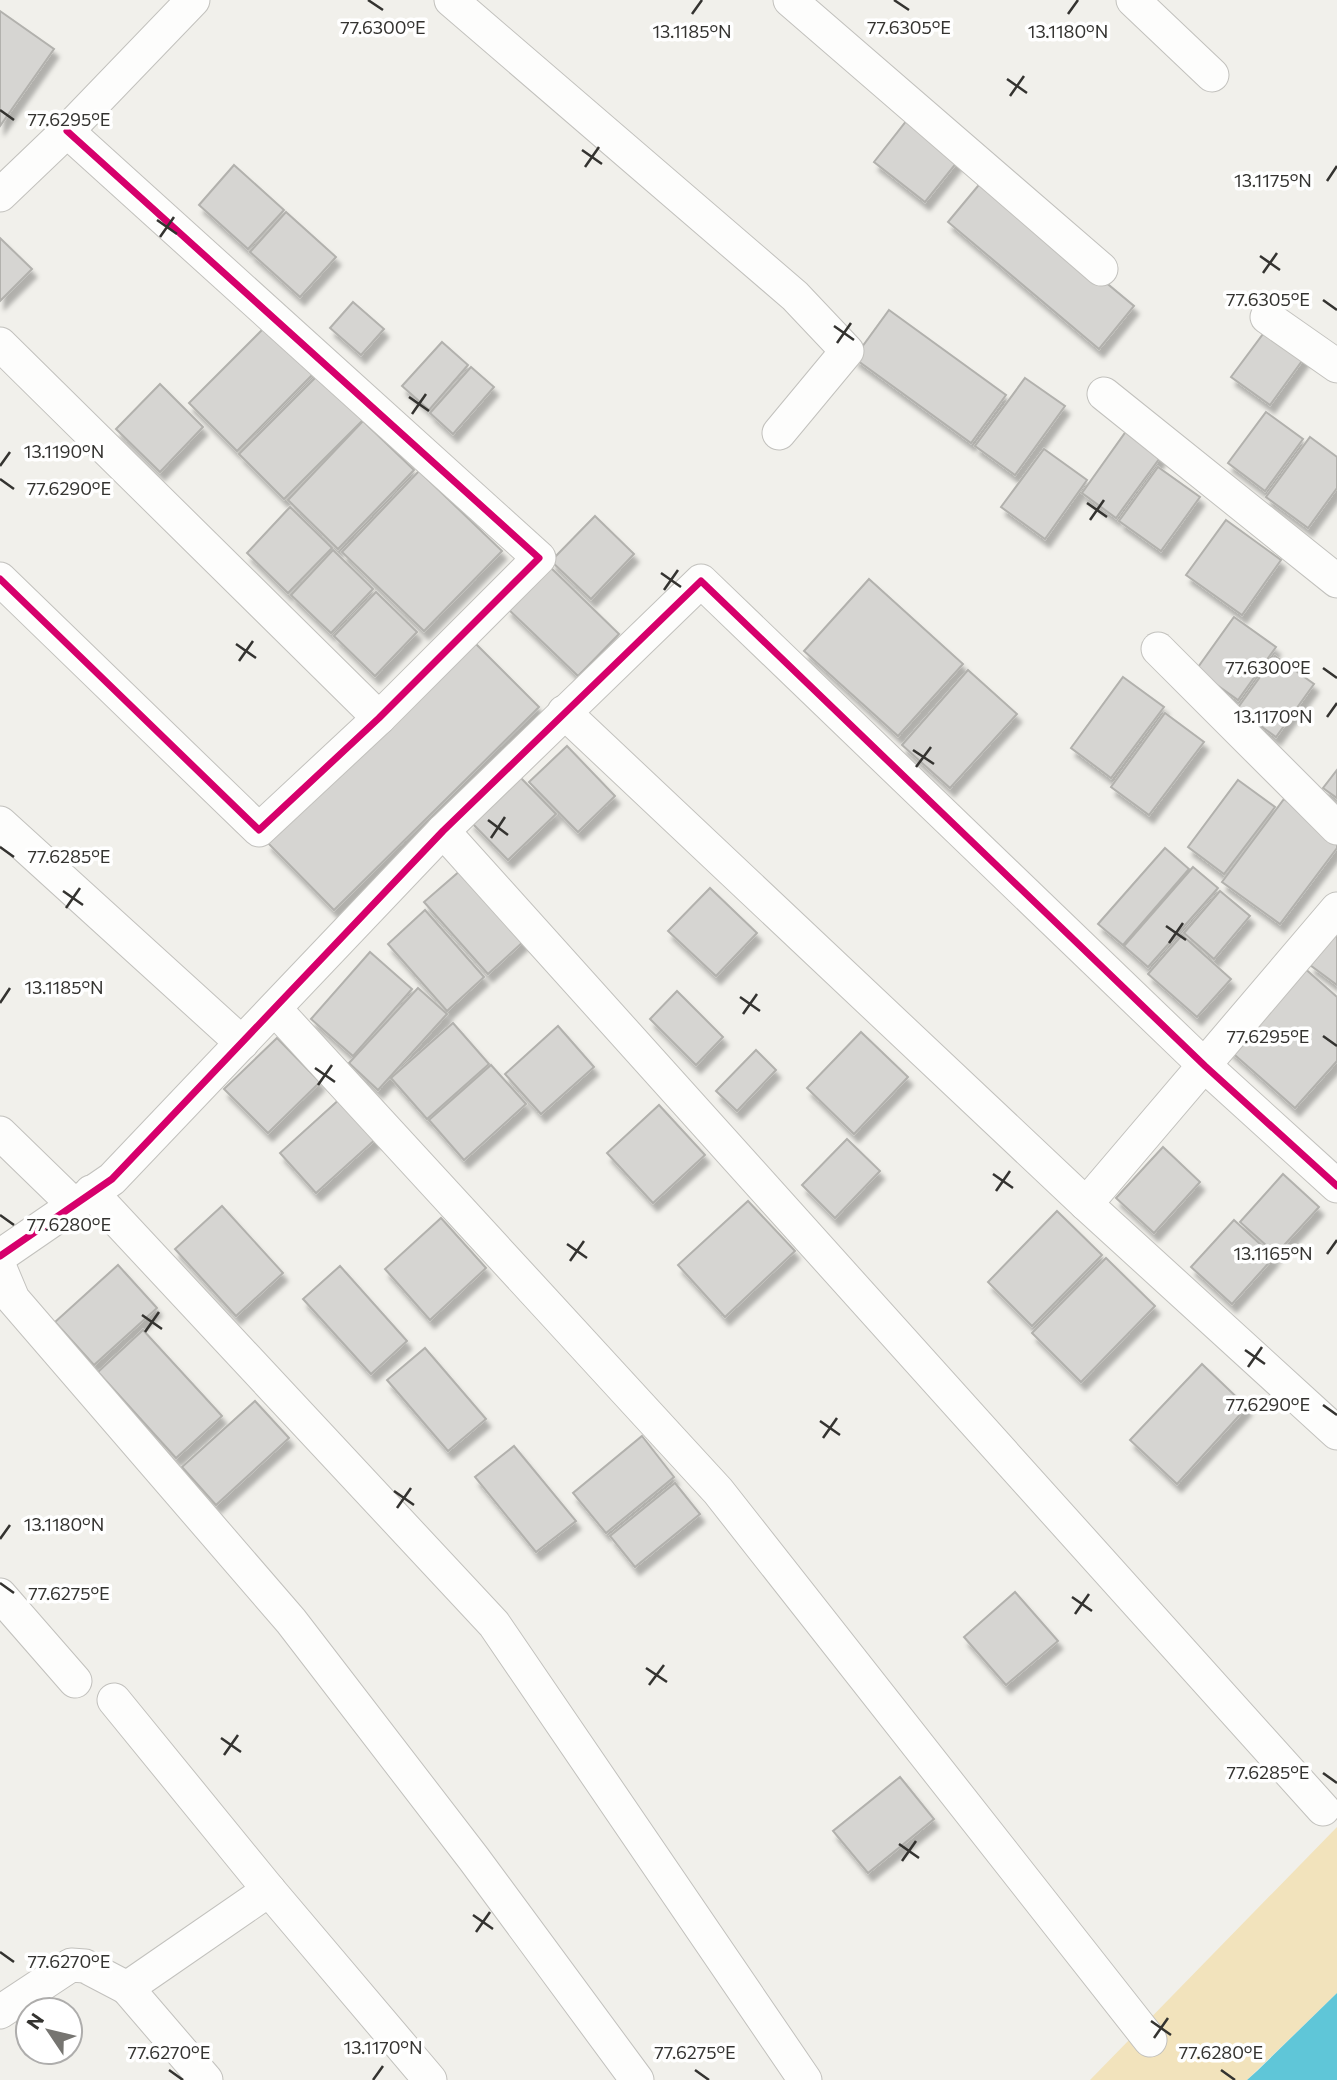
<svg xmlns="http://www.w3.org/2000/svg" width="1337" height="2080" font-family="Commissioner,sans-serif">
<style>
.green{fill:#f2e3bc}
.water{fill:#5fc6d8}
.building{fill:#d6d5d2;stroke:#b2b1ad;stroke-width:2;filter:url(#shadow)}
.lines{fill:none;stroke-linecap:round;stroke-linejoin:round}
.minor-casing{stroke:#c2c1bd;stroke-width:35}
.minor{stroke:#fdfdfc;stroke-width:33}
.cycleway-casing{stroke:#fff;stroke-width:11}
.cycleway{stroke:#d6006c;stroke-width:7}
.ticks{fill:none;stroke:#343330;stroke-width:2.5}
.ticks-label{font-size:18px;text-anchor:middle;fill:#343330;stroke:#fff;stroke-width:7;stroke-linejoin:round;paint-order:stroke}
</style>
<defs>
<filter id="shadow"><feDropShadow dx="4.5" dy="8" stdDeviation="2" flood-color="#0004"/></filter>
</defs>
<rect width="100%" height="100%" fill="#f1f0eb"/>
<!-- green -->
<polygon class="green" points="1337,1827 1337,1993 1247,2080 1090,2080"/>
<!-- water -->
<polygon class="water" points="1337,1993 1337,2080 1247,2080 1257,2071"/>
<!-- building -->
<g class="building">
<polygon points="0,11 54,49 0,126"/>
<polygon points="911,115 962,156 925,202 874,162"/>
<polygon points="234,165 284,210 248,249 199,205"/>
<polygon points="983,180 1134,306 1099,349 948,222"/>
<polygon points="286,212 336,257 300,297 250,252"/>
<polygon points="0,238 32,269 0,301"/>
<polygon points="353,302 384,329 361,355 330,328"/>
<polygon points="889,310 1006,395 971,443 854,358"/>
<polygon points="272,320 319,368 237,451 189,403"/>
<polygon points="1269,326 1307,354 1270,405 1231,377"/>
<polygon points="442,342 468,365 429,410 402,386"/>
<polygon points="471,367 494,387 453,434 430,413"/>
<polygon points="321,372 366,417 284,499 239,454"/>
<polygon points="1025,378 1065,406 1015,475 975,446"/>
<polygon points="160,384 203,427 160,472 116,429"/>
<polygon points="1266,412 1303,439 1265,491 1228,463"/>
<polygon points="363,421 414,470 338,549 288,500"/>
<polygon points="1127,430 1162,455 1116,518 1082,493"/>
<polygon points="1310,437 1337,457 1337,488 1308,528 1266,497"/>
<polygon points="1044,449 1087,480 1045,539 1001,507"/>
<polygon points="1158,467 1200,497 1161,551 1119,521"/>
<polygon points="419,471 502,551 424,631 342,552"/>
<polygon points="290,507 332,548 288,593 247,553"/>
<polygon points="595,516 634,554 591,599 551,561"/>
<polygon points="1226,520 1281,560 1242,615 1186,575"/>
<polygon points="333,550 373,589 331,633 291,595"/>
<polygon points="548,565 619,634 578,676 507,608"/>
<polygon points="869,579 963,664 898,736 804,651"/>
<polygon points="376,592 417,632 375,676 334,636"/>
<polygon points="1234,617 1276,647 1238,700 1196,670"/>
<polygon points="472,640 539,707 334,910 267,842"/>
<polygon points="1275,656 1314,684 1276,737 1237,709"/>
<polygon points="968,670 1017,714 950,788 902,745"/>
<polygon points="1123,677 1164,707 1111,778 1071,748"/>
<polygon points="1165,713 1204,742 1149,815 1111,787"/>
<polygon points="567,746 615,796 578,832 529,782"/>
<polygon points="1337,770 1337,798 1323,788"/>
<polygon points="518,775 556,814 508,860 470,821"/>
<polygon points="1238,780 1275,807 1224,874 1188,847"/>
<polygon points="1284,799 1337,839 1337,848 1280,924 1222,882"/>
<polygon points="1165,848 1189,869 1123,945 1098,924"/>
<polygon points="1193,867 1218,888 1148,967 1124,946"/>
<polygon points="461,870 524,941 488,974 424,902"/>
<polygon points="710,888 757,933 716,976 668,931"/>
<polygon points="1220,891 1250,916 1214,959 1184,933"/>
<polygon points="425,910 484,977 447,1011 388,944"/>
<polygon points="1337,929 1337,985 1310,965"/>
<polygon points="1182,935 1231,979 1197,1017 1148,974"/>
<polygon points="370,952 412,989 353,1056 311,1019"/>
<polygon points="1302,966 1337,997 1337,1061 1295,1108 1228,1049"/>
<polygon points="418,988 447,1014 378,1090 349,1063"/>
<polygon points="677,991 723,1037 696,1065 650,1019"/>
<polygon points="453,1023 489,1064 427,1119 391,1078"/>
<polygon points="558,1026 594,1067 541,1114 505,1074"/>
<polygon points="861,1032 908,1077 854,1134 807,1088"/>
<polygon points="277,1038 320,1082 268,1133 224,1089"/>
<polygon points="756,1050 776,1070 737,1111 716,1091"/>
<polygon points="491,1065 526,1104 464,1160 429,1120"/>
<polygon points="342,1097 378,1137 316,1193 280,1153"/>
<polygon points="659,1105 705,1155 653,1203 607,1153"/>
<polygon points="847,1139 880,1171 835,1218 802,1185"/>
<polygon points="1163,1147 1200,1182 1154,1233 1116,1198"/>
<polygon points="1283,1174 1319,1207 1276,1254 1240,1222"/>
<polygon points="748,1201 795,1251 725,1317 678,1265"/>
<polygon points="222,1206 283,1273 236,1316 175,1249"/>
<polygon points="1057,1211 1102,1255 1032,1326 988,1282"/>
<polygon points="441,1218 486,1268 430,1320 385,1269"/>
<polygon points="1234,1220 1274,1257 1232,1304 1191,1267"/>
<polygon points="1106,1258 1155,1306 1081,1382 1032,1333"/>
<polygon points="118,1265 157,1308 94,1365 55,1322"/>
<polygon points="340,1266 407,1341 371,1374 303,1299"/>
<polygon points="143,1330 222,1416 176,1458 98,1372"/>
<polygon points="425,1348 486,1419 448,1451 387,1380"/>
<polygon points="1202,1364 1247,1407 1177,1484 1130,1440"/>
<polygon points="255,1401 289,1438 216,1505 182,1467"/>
<polygon points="642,1436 674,1477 606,1533 573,1493"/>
<polygon points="514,1446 576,1521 536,1552 475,1477"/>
<polygon points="675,1483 700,1514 635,1567 610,1536"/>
<polygon points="1015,1592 1058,1641 1006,1685 964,1637"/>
<polygon points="900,1777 934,1819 868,1873 833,1831"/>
</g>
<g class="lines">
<!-- minor casing -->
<g class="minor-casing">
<g id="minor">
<polyline points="451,0 795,296 847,351 779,433"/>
<polyline points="790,0 1101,269"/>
<polyline points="1133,0 1212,75"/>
<polyline points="0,195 67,131 193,0"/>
<polyline points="1267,317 1337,366"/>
<polyline points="0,344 379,718"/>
<polyline points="1104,394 1337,581"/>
<polyline points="0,579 259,830 379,718 539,558 67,131"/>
<polyline points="1158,649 1337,828"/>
<polyline points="564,712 1086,1204 1337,1433"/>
<polyline points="0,823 242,1043"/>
<polyline points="443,831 1323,1809"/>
<polyline points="275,1009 718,1491 1150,2040"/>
<polyline points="0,1133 73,1204"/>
<polyline points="91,1192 494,1624 805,2080"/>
<polyline points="1086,1204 1337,909"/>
<polyline points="0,1256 112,1179 443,831 701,581 1205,1066 1337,1186"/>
<polyline points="0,1268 13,1299 291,1621 474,1859 637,2080"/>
<polyline points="0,1595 75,1681"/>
<polyline points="269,1890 430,2080"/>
<polyline points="127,1988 206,2080"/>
<polyline points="0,2012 71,1965 85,1966 127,1988 269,1890 114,1700"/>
</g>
</g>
<!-- minor -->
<use href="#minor" class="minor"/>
<!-- cycleway casing -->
<g class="cycleway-casing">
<g id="cycleway">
<polyline points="0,579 259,830 379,718 539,558 67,131"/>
<polyline points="0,1256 112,1179 443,831 701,581 1205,1066 1337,1186"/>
</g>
</g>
<!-- cycleway -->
<use href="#cycleway" class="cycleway"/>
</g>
<!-- ticks -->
<path class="ticks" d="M368,0l15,10M894,0l15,10M692,14l10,-14M1068,14l10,-14M1007,79l20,14M1010,96l14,-20M0,110l14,10M582,150l20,14M585,167l14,-20M1327,181l10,-15M157,220l20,14M160,237l14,-20M1260,256l20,14M1263,273l14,-20M1323,300l14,10M834,326l20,14M837,343l14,-20M409,397l20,14M412,414l14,-20M0,466l10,-14M0,479l14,10M1087,503l20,14M1090,520l14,-20M661,573l20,14M664,590l14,-20M236,644l20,14M239,661l14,-20M1323,668l14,10M1327,717l10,-14M913,750l21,14M916,767l15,-20M488,820l20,15M491,838l14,-21M0,847l14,10M63,891l20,14M66,908l14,-20M1166,926l20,14M1169,943l14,-20M740,997l20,14M0,1003l10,-15M743,1014l14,-20M1323,1036l14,10M315,1068l20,14M318,1085l14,-20M993,1174l20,14M996,1191l14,-20M0,1215l14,10M567,1244l20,14M1327,1254l10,-14M570,1261l14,-20M142,1315l20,14M145,1332l14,-20M1245,1350l20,14M1248,1367l14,-20M1323,1405l14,10M820,1421l20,14M823,1438l14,-20M394,1491l20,14M397,1508l14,-20M0,1539l10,-14M0,1583l14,10M1072,1597l20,14M1075,1614l14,-20M646,1668l21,14M649,1685l15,-20M221,1738l20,14M224,1755l14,-20M1323,1773l14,10M899,1844l20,14M902,1861l14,-20M473,1915l20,14M476,1932l14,-20M0,1952l14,10M1151,2021l20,14M1154,2038l14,-20M169,2070l14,10M695,2070l14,10M1221,2070l14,10M373,2080l10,-14"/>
<g class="ticks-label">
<text x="383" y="34">77.6300°E</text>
<text x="909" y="34">77.6305°E</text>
<text x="692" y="38">13.1185°N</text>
<text x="1068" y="38">13.1180°N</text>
<text x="69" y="126">77.6295°E</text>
<text x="1273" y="187">13.1175°N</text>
<text x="1268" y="306">77.6305°E</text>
<text x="64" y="458">13.1190°N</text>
<text x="69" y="495">77.6290°E</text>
<text x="1268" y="674">77.6300°E</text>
<text x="1273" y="723">13.1170°N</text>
<text x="69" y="863">77.6285°E</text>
<text x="64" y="994">13.1185°N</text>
<text x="1268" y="1043">77.6295°E</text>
<text x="69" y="1231">77.6280°E</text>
<text x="1273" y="1260">13.1165°N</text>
<text x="1268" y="1411">77.6290°E</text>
<text x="64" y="1531">13.1180°N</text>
<text x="69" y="1600">77.6275°E</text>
<text x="1268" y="1779">77.6285°E</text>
<text x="69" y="1968">77.6270°E</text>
<text x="383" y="2054">13.1170°N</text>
<text x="169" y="2059">77.6270°E</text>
<text x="695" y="2059">77.6275°E</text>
<text x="1221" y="2059">77.6280°E</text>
</g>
<!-- north arrow -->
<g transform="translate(49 2031) rotate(305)"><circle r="33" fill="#ffffff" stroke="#aeadac" stroke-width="2"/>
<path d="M0-5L12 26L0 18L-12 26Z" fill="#767571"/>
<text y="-10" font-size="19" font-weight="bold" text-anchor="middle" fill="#343330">N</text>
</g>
</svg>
